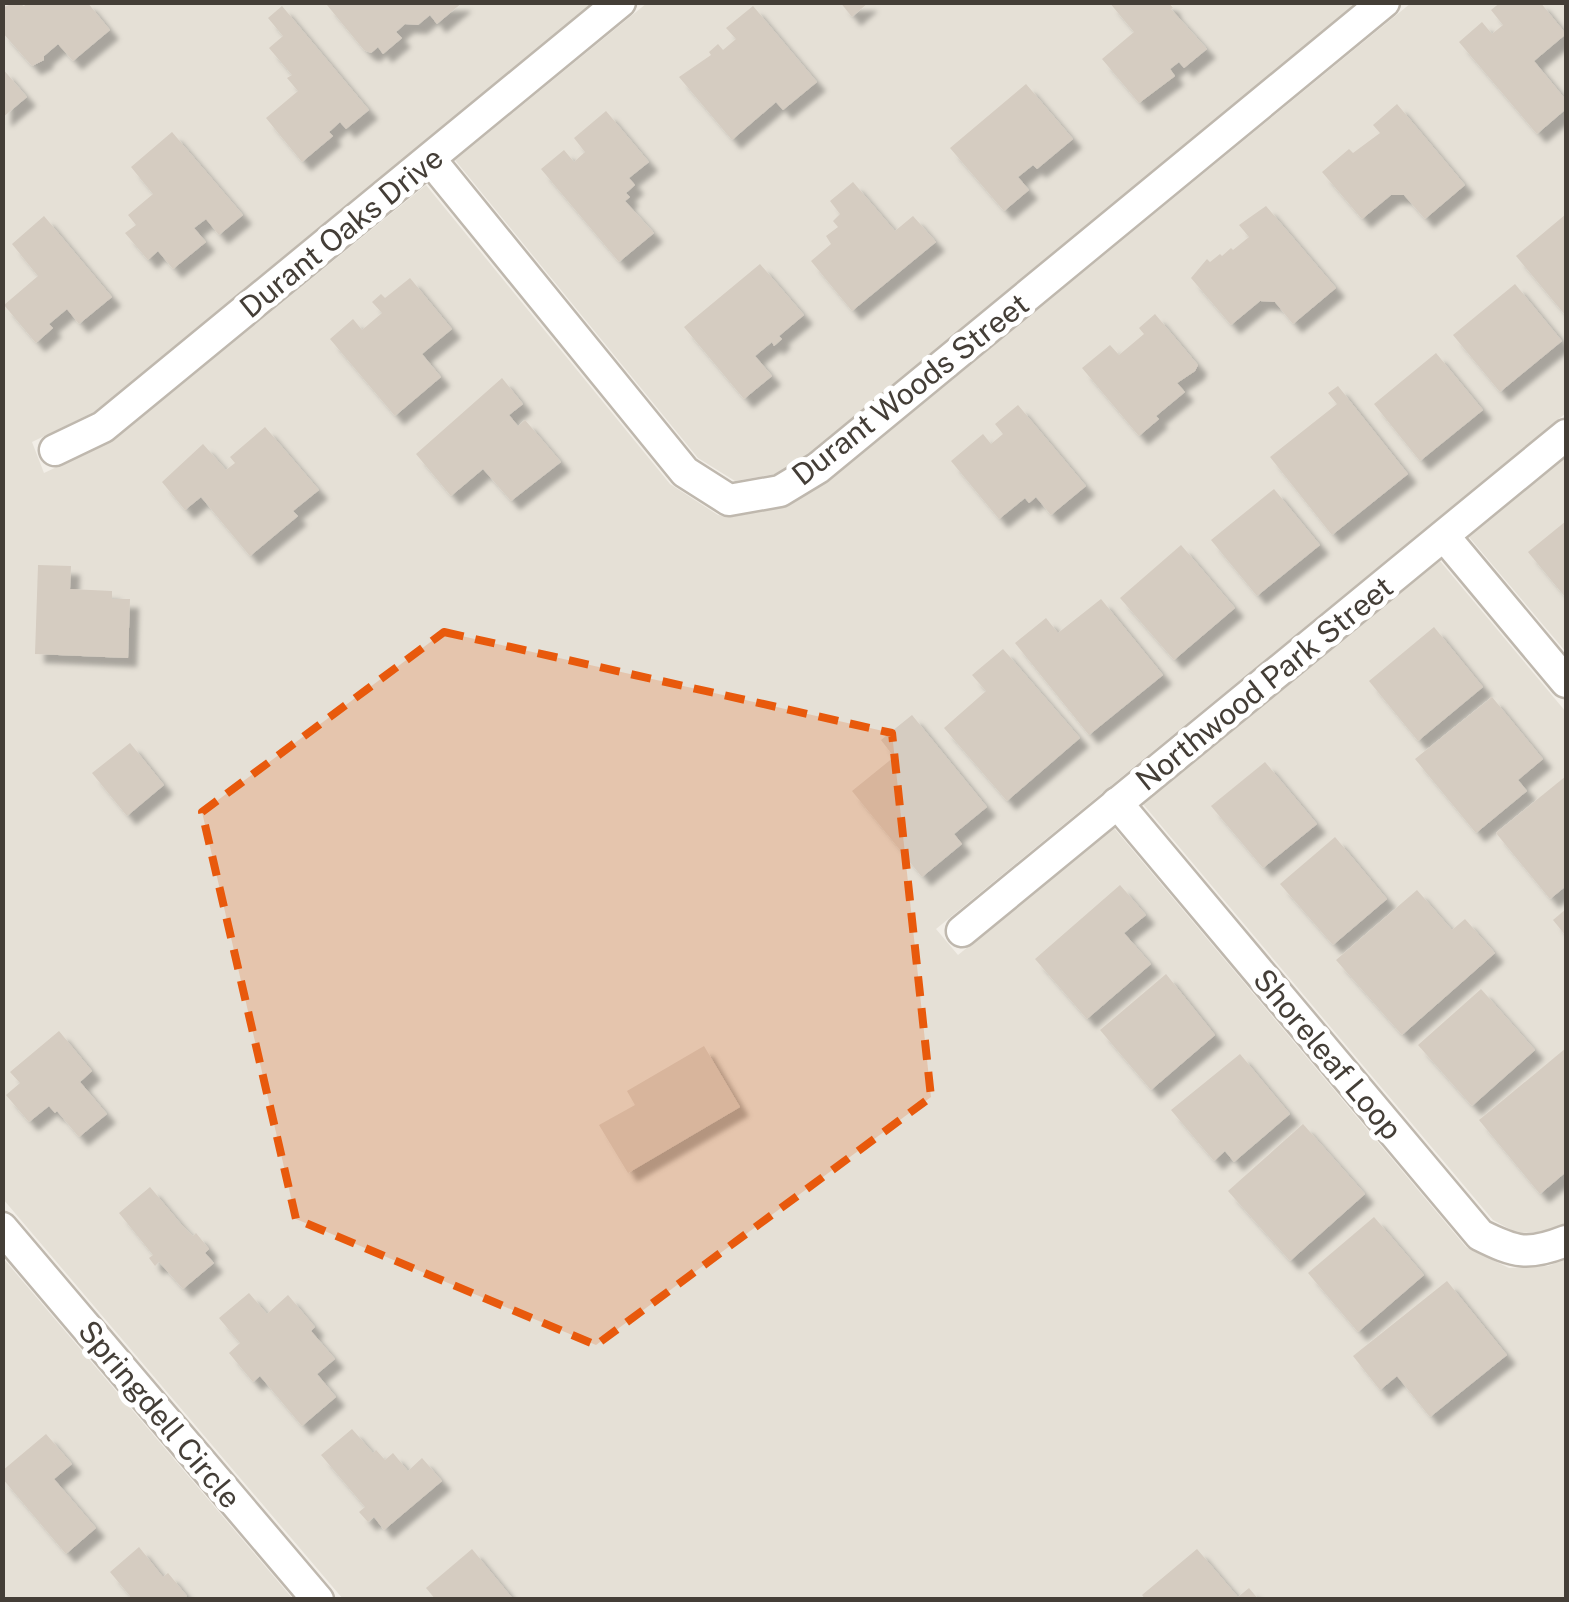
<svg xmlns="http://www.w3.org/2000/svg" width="1569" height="1602" font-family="'Public Sans',sans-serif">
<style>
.residential{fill:#e5e0d6}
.building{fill:#d5ccc1;filter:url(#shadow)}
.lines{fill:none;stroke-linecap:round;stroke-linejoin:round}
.minor-casing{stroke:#bfb8ae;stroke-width:35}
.minor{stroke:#fff;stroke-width:30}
.marked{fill:#e8590c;fill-opacity:0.2;stroke:#e8590c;stroke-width:8;stroke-dasharray:20 12;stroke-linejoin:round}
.labels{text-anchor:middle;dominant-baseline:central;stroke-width:10;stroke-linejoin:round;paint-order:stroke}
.street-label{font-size:30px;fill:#443e37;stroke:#fff}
</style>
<defs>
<filter id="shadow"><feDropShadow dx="9" dy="9" stdDeviation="2.5" flood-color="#0004"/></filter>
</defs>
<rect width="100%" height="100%" fill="#f2eee7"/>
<!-- residential -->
<g class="residential">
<polygon points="2,3 593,3 94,412 32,442 44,473 114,440 426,185 670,484 718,515 730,517 788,506 829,481 1411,3 1566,3 1566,413 936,929 958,955 1114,828 1466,1247 1509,1268 1548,1266 1566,1259 1566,1599 343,1599 3,1199"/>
<polygon points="647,3 1357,3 809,454 775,474 735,481 698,458 455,160"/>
<polygon points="1566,456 1566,652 1469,537"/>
<polygon points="1440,561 1566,712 1566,1223 1542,1232 1517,1233 1493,1220 1143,804"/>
<polygon points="3,1258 293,1599 3,1599"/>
</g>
<!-- building -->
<g class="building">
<polygon points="16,2 24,6 28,2 87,2 110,30 73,61 58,44 44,56 44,60 32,66 2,32 2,8"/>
<polygon points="329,2 463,2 437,24 430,15 418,25 405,24 396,32 402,38 383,54 378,47 371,53 364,50 327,5"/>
<polygon points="840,2 869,2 852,17"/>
<polygon points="1109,2 1168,2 1173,8 1171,9 1207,49 1184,68 1179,62 1170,69 1175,76 1139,103 1102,59 1134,32"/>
<polygon points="1501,2 1540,2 1566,34 1534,61 1566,100 1566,109 1537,134 1459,42 1482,22 1492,34 1503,25 1491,10"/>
<polygon points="282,6 369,110 346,129 340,122 329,132 333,136 302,162 266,118 298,91 287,78 292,75 269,48 283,36 268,18"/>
<polygon points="753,6 817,82 783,110 776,102 732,140 679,77 711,55 709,52 718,44 723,50 736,39 726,28"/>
<polygon points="2,68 27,97 2,118"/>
<polygon points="1026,84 1073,139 1037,169 1033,165 1018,177 1029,190 1004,211 950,148"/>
<polygon points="1397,104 1465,185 1425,219 1404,195 1391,195 1362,219 1322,172 1349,149 1353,153 1380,133 1373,125"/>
<polygon points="606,111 649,162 629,178 635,185 626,193 630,197 625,201 654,233 619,262 541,169 564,150 574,162 585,152 574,138"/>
<polygon points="172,132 243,215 219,235 206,219 194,228 206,242 173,269 158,251 148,260 125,233 136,225 128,215 153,194 131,167"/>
<polygon points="853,182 895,231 913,216 936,242 852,311 811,261 831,244 826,236 838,227 833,221 840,214 830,201"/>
<polygon points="1266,206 1336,288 1293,324 1275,302 1260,301 1231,325 1191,278 1207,259 1210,262 1220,254 1222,256 1231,248 1233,250 1249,237 1239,225"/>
<polygon points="1566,214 1566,316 1516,256"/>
<polygon points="44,216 112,297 79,324 67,309 49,324 53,328 36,343 4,305 38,276 12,244"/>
<polygon points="760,264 804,315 779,336 782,339 774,346 772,342 755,356 772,376 744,399 684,327"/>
<polygon points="410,278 452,329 422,354 441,377 395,416 330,339 353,319 362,330 382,313 372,302 381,294 385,298"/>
<polygon points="1515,284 1562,341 1500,392 1453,335"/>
<polygon points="1155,314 1198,365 1195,371 1177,383 1185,392 1156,416 1159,419 1139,436 1082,368 1110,345 1119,355 1144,334 1139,328"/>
<polygon points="1436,353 1483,410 1420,461 1374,404"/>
<polygon points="502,378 523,404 509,415 518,426 525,420 561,462 511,501 483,469 451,496 416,454"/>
<polygon points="1338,386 1408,474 1332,535 1270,457 1337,404 1328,393"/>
<polygon points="1018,405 1086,486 1051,515 1036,497 1029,503 1025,498 999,519 951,461 983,434 991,444 1003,434 995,424"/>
<polygon points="265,427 319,490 293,511 298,516 250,556 201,497 185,510 162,482 203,444 226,470 235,463 230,457"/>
<polygon points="1274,489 1320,545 1257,596 1211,540"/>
<polygon points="1566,521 1566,598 1528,552"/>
<polygon points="1181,545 1235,608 1174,660 1120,598"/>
<polygon points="38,565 71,566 70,589 112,591 112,599 130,599 128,658 35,654"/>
<polygon points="1101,599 1163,675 1089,735 1015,643 1046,618 1058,633"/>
<polygon points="1434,627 1483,687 1418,741 1369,681"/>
<polygon points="1003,649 1080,738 1007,801 944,728 986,691 972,675"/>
<polygon points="1492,697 1543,759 1518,780 1527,791 1476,833 1415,759"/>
<polygon points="912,715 987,807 954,834 962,844 922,877 852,791 894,757 881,740"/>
<polygon points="130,743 164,785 127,816 92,773"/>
<polygon points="1265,762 1317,824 1263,868 1211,806"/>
<polygon points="1566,776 1566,886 1550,899 1496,833"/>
<polygon points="1335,837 1387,899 1333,945 1280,884"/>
<polygon points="1120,885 1146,915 1124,933 1151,964 1087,1019 1035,959"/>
<polygon points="1417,890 1452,930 1465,919 1495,953 1402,1035 1336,960"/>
<polygon points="1566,909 1566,936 1553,920"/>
<polygon points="1166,974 1215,1035 1151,1090 1100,1030"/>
<polygon points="1481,989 1535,1050 1472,1106 1418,1045"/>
<polygon points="59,1031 92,1071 80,1082 107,1114 79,1137 57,1111 55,1113 49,1106 29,1122 6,1095 20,1083 10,1072"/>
<polygon points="704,1046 740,1107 628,1173 599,1125 635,1105 627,1091"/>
<polygon points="1566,1048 1566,1172 1540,1194 1479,1120"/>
<polygon points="1240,1054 1290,1114 1234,1162 1225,1151 1214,1161 1171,1110"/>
<polygon points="1303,1124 1365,1194 1290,1261 1228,1191"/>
<polygon points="150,1187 181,1224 193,1236 196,1233 209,1249 205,1253 214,1263 183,1289 159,1262 155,1266 149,1258 153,1255 119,1213"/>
<polygon points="1374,1217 1424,1275 1358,1332 1308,1273"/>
<polygon points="1447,1281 1507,1355 1430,1417 1397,1376 1380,1390 1353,1356"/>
<polygon points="249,1293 267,1314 288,1295 315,1327 311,1331 335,1359 317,1374 336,1397 302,1426 260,1376 253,1382 229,1353 240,1343 219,1318"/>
<polygon points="352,1429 373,1453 376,1450 385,1460 393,1453 408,1471 422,1458 442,1481 384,1530 374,1517 368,1522 359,1512 365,1507 321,1455"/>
<polygon points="46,1434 72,1464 54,1479 96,1528 66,1554 2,1478 2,1471"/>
<polygon points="139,1547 163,1577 168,1573 187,1596 183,1600 127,1600 130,1596 110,1572"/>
<polygon points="472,1549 514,1600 436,1600 426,1588"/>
<polygon points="1197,1549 1238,1597 1249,1588 1259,1600 1146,1600 1142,1595"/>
</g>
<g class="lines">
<!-- minor casing -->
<g class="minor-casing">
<g id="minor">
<polyline points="430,159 685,472 729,500 780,491 818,468 1384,2"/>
<polyline points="55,450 103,427 620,2"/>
<polyline points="1444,536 1566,682"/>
<path d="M1117,803l363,432c36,18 48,21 86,6"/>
<polyline points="962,931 1566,435"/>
<polyline points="2,1228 318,1600"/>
</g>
</g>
<!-- minor -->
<use href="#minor" class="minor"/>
</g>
<!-- marked area -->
<path class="marked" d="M444,632l448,101 39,364 -335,248 -300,-126 -94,-407z"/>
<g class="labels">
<!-- street labels -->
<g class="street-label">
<text transform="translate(341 232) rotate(-39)">Durant Oaks Drive</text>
<text transform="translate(910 389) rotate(-38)">Durant Woods Street</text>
<text transform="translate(1264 683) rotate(-39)">Northwood Park Street</text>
<text transform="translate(1328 1054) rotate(50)">Shoreleaf Loop</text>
<text transform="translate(160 1414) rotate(50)">Springdell Circle</text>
</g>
</g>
<!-- border -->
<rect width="1569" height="1602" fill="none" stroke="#443e37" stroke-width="10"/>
</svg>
